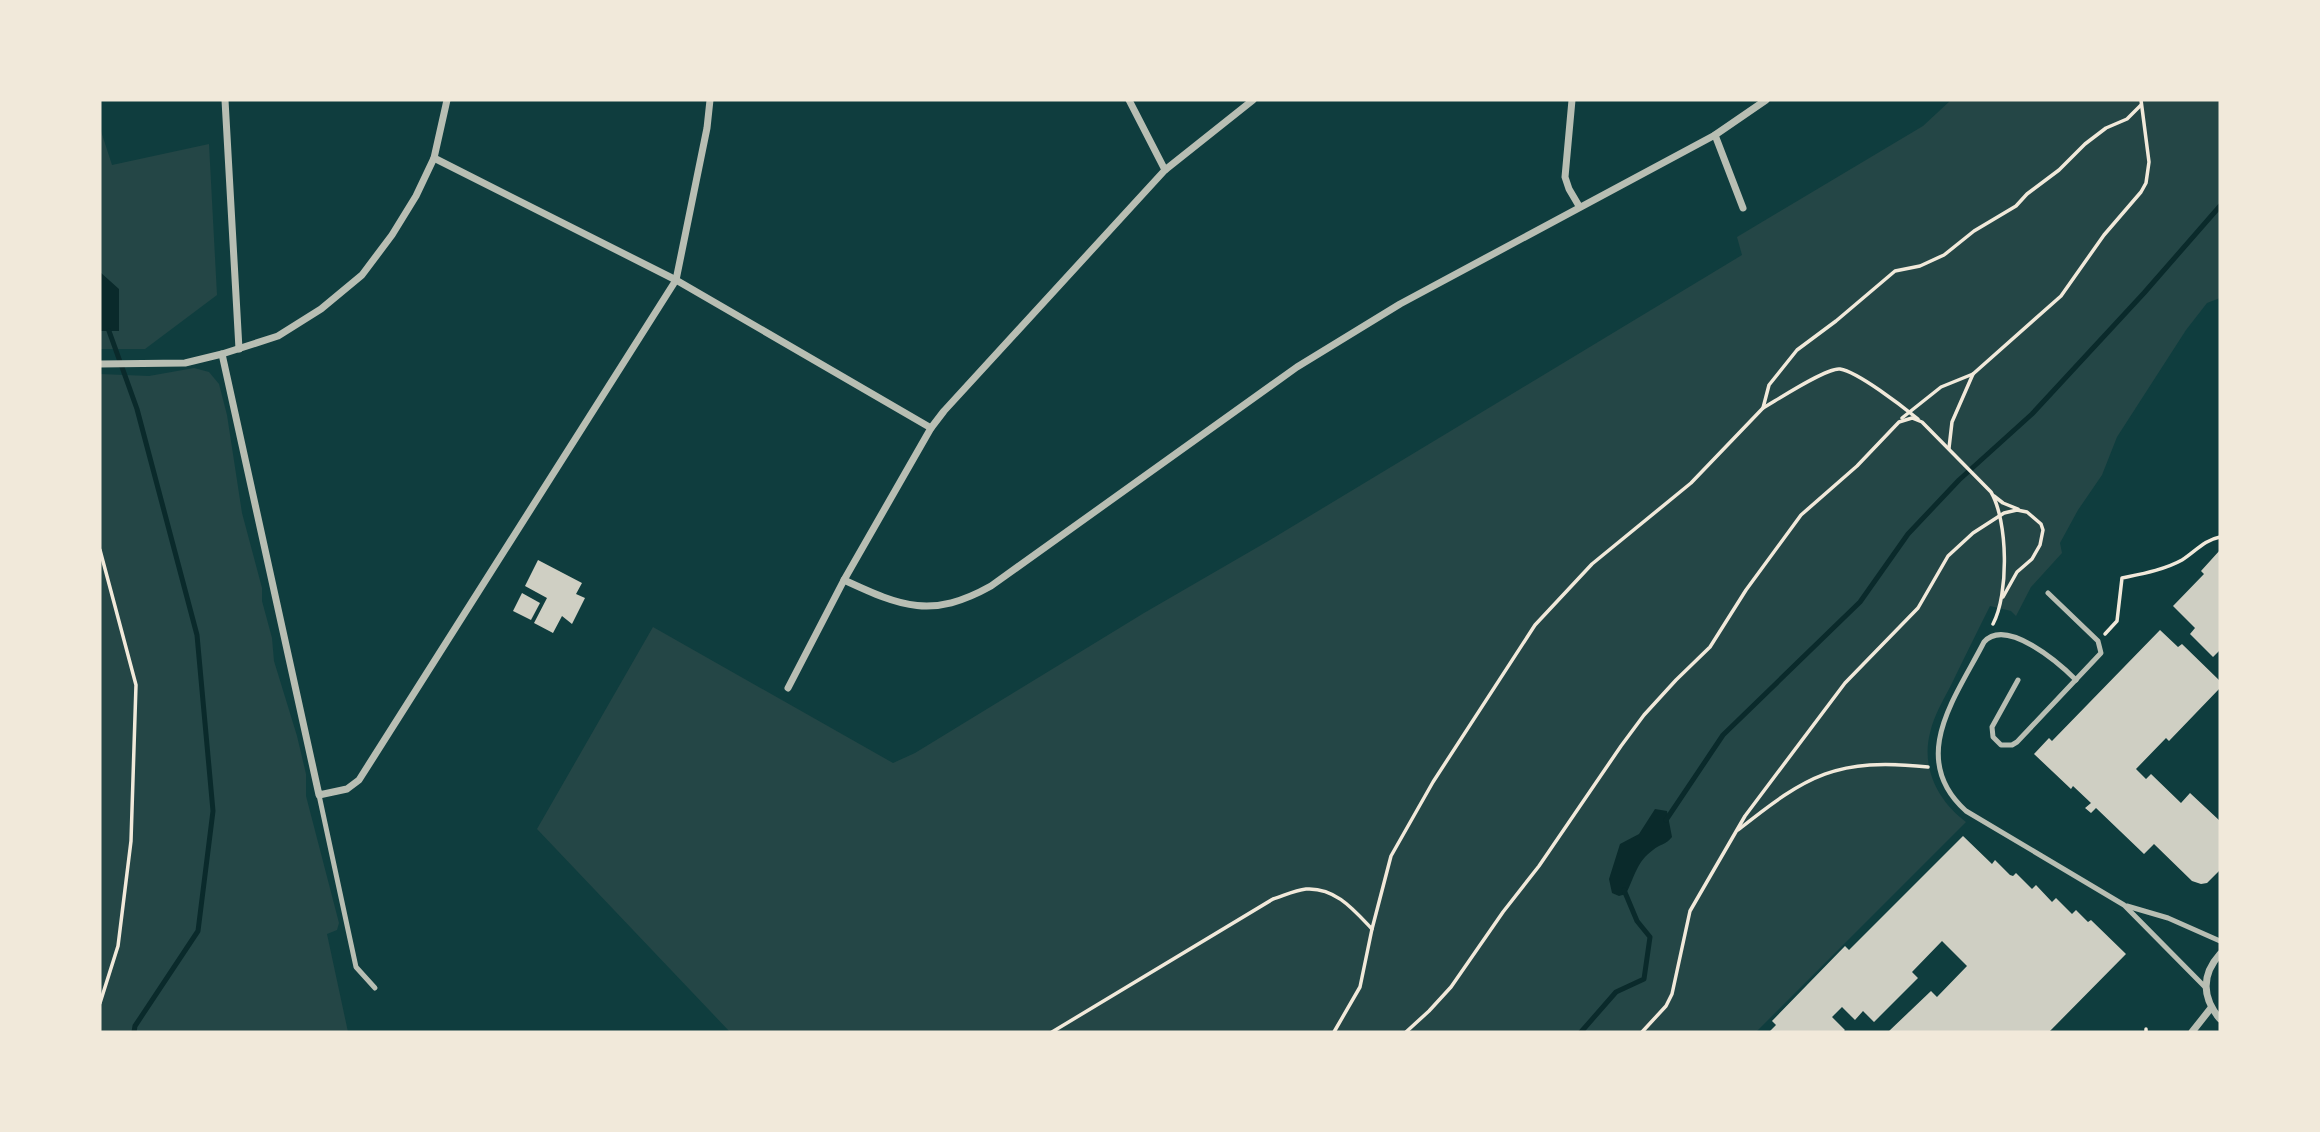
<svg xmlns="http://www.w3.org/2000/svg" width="2320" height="1132" font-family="'Work Sans',sans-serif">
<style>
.green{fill:#244646}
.water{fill:#0a2a2b}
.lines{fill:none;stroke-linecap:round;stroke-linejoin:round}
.stream{stroke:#0a2a2b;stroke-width:5}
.building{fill:#cfcfc3}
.path{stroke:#f1e9da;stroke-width:3.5}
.service{stroke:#b8beb3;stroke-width:5}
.minor{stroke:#b8beb3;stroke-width:7}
</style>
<rect width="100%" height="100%" fill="#0f3d3e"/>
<!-- green -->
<g class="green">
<path d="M1951,100h269v198l-13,5 -21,27 -69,107 -15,38 -24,35 -18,33 2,10 -31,34 -15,29 -5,-5 -21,-5c-12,24 -24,48 -36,73 -8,17 -20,35 -24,54 -9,35 8,68 36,89l-210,210h-1026l-193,-203 116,-202 240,136 22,-10 229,-140 126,-73 472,-285 -5,-18 186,-111z"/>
<polygon points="100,128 112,165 209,144 217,295 145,349 100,349"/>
<polygon points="194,368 209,372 219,384 227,415 242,513 262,588 262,601 272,638 274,661 297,736 306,774 306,796 339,923 337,930 327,934 348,1032 100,1032 100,374 149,376"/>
</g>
<!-- water -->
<g class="water">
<polygon points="100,209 100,272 119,289 119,331 100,331"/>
<path d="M1655,809l12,2 5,26c-6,8 -12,7 -19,13 -16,11 -19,28 -27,44l-7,2 -7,-3 -3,-14 11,-35 19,-10z"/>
</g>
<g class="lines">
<!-- stream -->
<g class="stream">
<polyline points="109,331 137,409 197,635 213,811 198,931 135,1026 134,1032"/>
<polyline points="1666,820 1723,735 1860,602 1908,534 1959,480 2032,414 2144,293 2220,206"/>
<polyline points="1581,1032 1616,992 1644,979 1650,937 1637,921 1624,890"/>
</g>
</g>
<!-- building -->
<g class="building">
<polygon points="2220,550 2220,650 2213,657 2190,634 2195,628 2173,606 2204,574 2201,571"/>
<polygon points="538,560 582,583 576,594 585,598 572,624 562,616 553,633 534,623 547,598 525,586"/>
<polygon points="522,593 540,603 531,620 513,611"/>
<polygon points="2160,630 2178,647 2182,644 2220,681 2220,688 2169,741 2166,738 2136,769 2146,779 2151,774 2181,803 2190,793 2220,821 2220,870 2207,883 2201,884 2192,881 2154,844 2144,854 2096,808 2091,813 2085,808 2091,803 2073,786 2071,789 2034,754 2049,738 2052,741"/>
<polygon points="1963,836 1992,864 1995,860 2010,875 2013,876 2016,873 2032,889 2036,885 2052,902 2056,898 2072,914 2076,910 2088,922 2091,920 2126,954 2049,1032 1888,1032 1931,991 1937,997 1967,966 1942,941 1912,972 1918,978 1874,1022 1863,1011 1855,1020 1842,1007 1832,1017 1845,1030 1843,1032 1769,1032 1776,1025 1772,1021 1845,946 1849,950"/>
</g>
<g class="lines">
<!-- path -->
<g class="path">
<path d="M1763,408c14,-8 64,-41 77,-39 18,3 62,37 78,50"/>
<polyline points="1902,418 1941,387 1973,374 2061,296 2104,235 2141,192 2146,183 2149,162 2141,100"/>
<polyline points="1949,448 1952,422 1973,374"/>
<polyline points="1994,496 2003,503 2018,509"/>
<polyline points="100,550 136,685 131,841 118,946 100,1003"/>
<path d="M2105,634l12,-13 5,-43c19,-4 42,-8 60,-18 13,-8 22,-20 38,-23"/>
<path d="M1738,830c69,-55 99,-73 190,-63"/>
<polyline points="1372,929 1391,856 1433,782 1535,625 1592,564 1691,483 1763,408 1769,385 1797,350 1836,321 1895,271 1920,266 1944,255 1974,231 2016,206 2027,194 2059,170 2085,144 2106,128 2127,119 2141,105"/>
<polyline points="2146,1029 2146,1032"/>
<path d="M1052,1032l221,-133c10,-3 22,-9 33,-10 29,-2 48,21 66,40l-12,58 -26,45"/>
<path d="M1406,1032l23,-21 22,-24 52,-75 36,-46 82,-120 23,-31 32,-35 34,-33 36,-57 55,-75 56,-49 42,-44 13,-4 10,4 69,70c17,29 18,102 2,132"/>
<polyline points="1642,1032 1666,1006 1672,994 1690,911 1745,816 1845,683 1918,608 1948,556 1973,533 2004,513 2017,510 2027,512 2041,524 2043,530 2040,545 2032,559 2017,572 2003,597"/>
</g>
<!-- service -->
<g class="service">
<polyline points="2018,680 1992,727 1993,737 2001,745 2012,745 2017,742 2101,653 2098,641 2048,593"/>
<path d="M2076,680c-17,-17 -70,-63 -92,-38 -28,55 -77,116 -18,169l158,94 81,82"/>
<polyline points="319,795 356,967 375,988"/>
<polyline points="2127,906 2168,918 2220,941"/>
</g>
<!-- minor -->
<g class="minor">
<polyline points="225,100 239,349"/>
<polyline points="1129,100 1165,170"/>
<polyline points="1572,100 1565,177 1569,189 1579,206"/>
<polyline points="1715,135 1743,208"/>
<polyline points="434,158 676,280 931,428"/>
<polyline points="222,354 319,795 347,789 359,780 676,280 707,128 710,100"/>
<polyline points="100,364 185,363 222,354 278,336 321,309 362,275 392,235 416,196 434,158 447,100"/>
<path d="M844,580c58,27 88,39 147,6l306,-219 103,-63 315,-169 51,-35"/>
<polyline points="788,688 844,580 931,428 944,411 1165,170 1253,100"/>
<path d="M2220,954c-19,21 -18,44 0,65"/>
<polyline points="2192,1032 2211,1008"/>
</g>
</g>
<!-- border -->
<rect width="2320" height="1132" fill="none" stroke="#f1e9da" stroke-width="203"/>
</svg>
